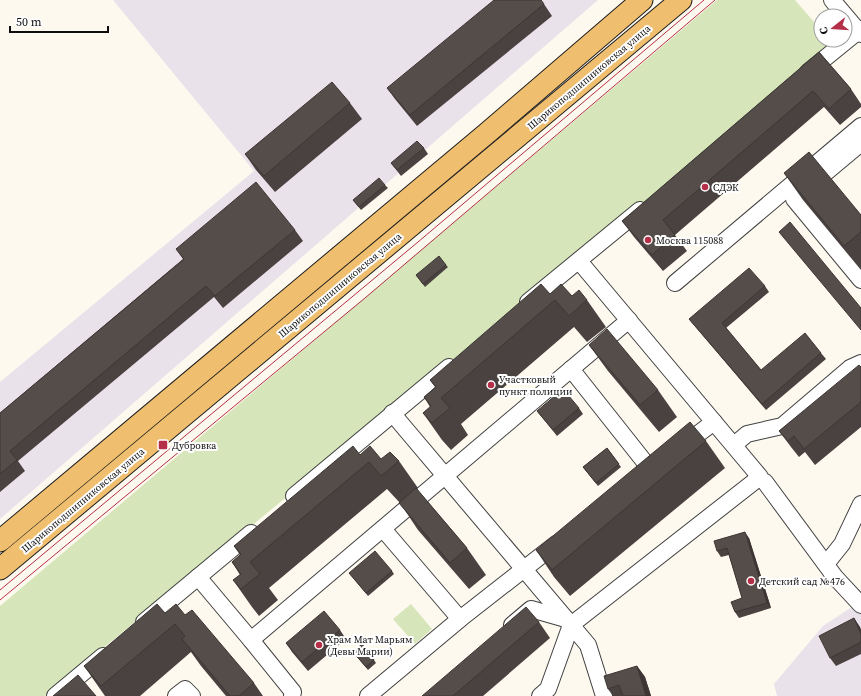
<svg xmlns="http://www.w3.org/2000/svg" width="861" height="696" font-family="'Source Serif 4',serif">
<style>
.industrial{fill:#e9e2eb}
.green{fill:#d7e6ba}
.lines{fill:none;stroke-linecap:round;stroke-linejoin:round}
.minor-casing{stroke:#404040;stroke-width:18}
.major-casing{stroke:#1e1e1e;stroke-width:23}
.minor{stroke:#fff;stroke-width:16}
.major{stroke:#efbe6e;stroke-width:21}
.tram{stroke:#b42f47;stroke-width:1}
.wall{fill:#494240}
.shaded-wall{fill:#3c3634}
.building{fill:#554d4a;stroke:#3c3634}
.poi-dot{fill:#b42f47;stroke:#fff;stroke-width:1.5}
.labels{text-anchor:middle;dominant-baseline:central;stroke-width:4;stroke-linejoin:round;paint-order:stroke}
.street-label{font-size:10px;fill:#0d0d0d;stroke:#fff}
.poi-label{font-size:10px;fill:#0d0d0d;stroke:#fff;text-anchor:start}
</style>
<rect width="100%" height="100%" fill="#fef9ef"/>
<!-- industrial -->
<g class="industrial">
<polygon points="113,0 598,0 0,519 0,382 254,171"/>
<polygon points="861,601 861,696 777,696 774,684 823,626"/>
</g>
<!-- green -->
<g class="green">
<polygon points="717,0 795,0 821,30 821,40 830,40 835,45 45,696 0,696 0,606"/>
<polygon points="411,604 432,629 415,644 393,619"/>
</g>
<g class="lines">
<!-- minor casing -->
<g class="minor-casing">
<g id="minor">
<polyline points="832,0 861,34"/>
<polyline points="808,72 861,29"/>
<polyline points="861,143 794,199 861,280"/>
<polyline points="675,283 861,126"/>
<polyline points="528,302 640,210"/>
<polyline points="571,369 651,470"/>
<polyline points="392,413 588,645 604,696"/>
<polyline points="734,445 747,434 782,426 850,368 861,363"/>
<polyline points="682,446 714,422"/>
<polyline points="765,482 835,577 861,605"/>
<polyline points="294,496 449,367"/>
<polyline points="383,529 460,619"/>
<polyline points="826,564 842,544 861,504"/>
<polyline points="198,577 251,640"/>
<polyline points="144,622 251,533"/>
<polyline points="512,625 531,609 566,619"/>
<polyline points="55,696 103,656"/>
<polyline points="176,696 185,689 192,696"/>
<polyline points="292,696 293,692 251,640 629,320"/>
<polyline points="368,696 460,619 556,544"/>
<polyline points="540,696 548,689 571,625 760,477 579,261"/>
</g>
</g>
<!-- major casing -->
<g class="major-casing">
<g id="major">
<polyline points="0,541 486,134 642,0"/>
<polyline points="0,569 681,0"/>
</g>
</g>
<!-- minor -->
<use href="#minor" class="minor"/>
<!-- major -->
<use href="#major" class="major"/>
<!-- tram -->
<g class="tram">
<polyline points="0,590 418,242 704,0"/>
<polyline points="0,600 365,298 715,0"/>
</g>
</g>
<!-- wall -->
<g class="wall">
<polygon points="544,4 552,16 417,126 395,99 387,88"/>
<polygon points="819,52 851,89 861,104 861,107 840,125 824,107 675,235 687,251 663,271 634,237 622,221"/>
<polygon points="350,103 362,119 275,192 256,170 245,154"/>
<polygon points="424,148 428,154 401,176 391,163"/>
<polygon points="784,173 861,215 861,270 803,200"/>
<polygon points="385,185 388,188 361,210 353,200"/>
<polygon points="295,230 303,241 223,308 214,297 18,461 25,471 0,492 0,413 183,259 176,249"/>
<polygon points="446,265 448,267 425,287 416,275"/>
<polygon points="765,286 769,292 726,328 761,370 821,353 826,359 766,410 693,324 689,319"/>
<polygon points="550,294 572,296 587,300 606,327 587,342 574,327 461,424 468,435 451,450 442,440 423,413 430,407 424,397 435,387 430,380"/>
<polygon points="589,345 658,390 677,417 659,432 608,371"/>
<polygon points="861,367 861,427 815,465 805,452 799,457 791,447 779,431"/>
<polygon points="579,408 583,414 557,436 537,411"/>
<polygon points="706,441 725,468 570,596 554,577 536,550"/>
<polygon points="607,448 621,467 598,486 583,467"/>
<polygon points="360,455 381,459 399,461 418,488 417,489 467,548 486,575 469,589 418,530 400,503 387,489 269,588 278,600 259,616 252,607 233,580 240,575 232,562 240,555 234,546"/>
<polygon points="749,538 771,608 739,618 735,612 742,598 729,555 721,557 717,551"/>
<polygon points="392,571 394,574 368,596 349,573"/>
<polygon points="165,613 185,615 254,683 263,696 226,696 201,666 191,652 140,696 105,696 84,666"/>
<polygon points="854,618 861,630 861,654 836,666 830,658"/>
<polygon points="539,622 550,638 483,696 422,696"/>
<polygon points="340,630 346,639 308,671 292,652 286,643"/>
<polygon points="353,652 374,660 376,663 368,670"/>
<polygon points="637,666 645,677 651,696 613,696 608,689"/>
</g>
<!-- shaded-wall -->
<g class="shaded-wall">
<polygon points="745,532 749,538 771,608 767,603"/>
<polygon points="854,618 860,627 861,630 861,634"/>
<polygon points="637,666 645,677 651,696 646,696"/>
</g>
<!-- building -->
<g class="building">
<polygon points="494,0 541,0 544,4 410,115 387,88"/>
<polygon points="819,52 851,89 829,109 813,91 663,220 675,235 652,255 622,221"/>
<polygon points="332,82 350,103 264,176 245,154"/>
<polygon points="417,141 424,148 397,170 391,163"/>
<polygon points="809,152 861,215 861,232 844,246 784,173"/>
<polygon points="379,178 385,185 359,207 353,200"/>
<polygon points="256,182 295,230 215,296 206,286 10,451 17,460 0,474 0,413 184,259 176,249"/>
<polygon points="790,222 861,308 861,330 779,232"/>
<polygon points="439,256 446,265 423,284 416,275"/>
<polygon points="749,268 765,286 722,323 761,370 805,333 821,353 762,404 689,319"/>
<polygon points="541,284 550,294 561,284 572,296 579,290 587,300 569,316 555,300 441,398 450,408 432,423 423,413 431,406 424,397 436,387 430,380"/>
<polygon points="607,329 658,390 640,405 589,345"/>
<polygon points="859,365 861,367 861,402 804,449 794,436 788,441 779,431"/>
<polygon points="563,389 579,408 553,430 537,411"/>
<polygon points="690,422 706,441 552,570 536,550"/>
<polygon points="353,446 360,455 370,446 381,459 390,452 399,461 381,476 369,462 250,562 260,574 241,589 233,580 241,574 232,562 241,554 234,546"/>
<polygon points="607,448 619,464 596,483 583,467"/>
<polygon points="416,488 467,548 450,563 399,503"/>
<polygon points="745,532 767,603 735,612 731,602 742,598 727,548 717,551 714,541"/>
<polygon points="375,551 392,571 366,593 349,573"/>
<polygon points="157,604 165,613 176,604 185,615 192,610 254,683 239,696 230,696 182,639 185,636 175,624 101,686 84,666"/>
<polygon points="526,607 539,622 453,696 422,696"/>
<polygon points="324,611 340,630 302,662 286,643"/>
<polygon points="854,618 861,634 861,642 830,658 819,636"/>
<polygon points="362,644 374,660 366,667 353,652"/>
<polygon points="637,666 646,696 623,696 619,685 608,689 604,676"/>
<polygon points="78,675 96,696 53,696"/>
</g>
<!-- markers -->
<g class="poi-dot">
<circle cx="705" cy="187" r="4"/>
<circle cx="648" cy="240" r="4"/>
<circle cx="491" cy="385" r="4"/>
<rect x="158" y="440" width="10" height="10" rx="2"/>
<circle cx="751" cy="581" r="4"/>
<circle cx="319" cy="645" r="4"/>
</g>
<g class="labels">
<!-- street labels -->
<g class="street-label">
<text transform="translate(589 77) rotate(-40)">Шарикоподшипниковская улица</text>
<text transform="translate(340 285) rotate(-40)">Шарикоподшипниковская улица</text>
<text transform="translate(83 500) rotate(-40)">Шарикоподшипниковская улица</text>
</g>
<!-- poi labels -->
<g class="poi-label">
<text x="713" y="187">СДЭК</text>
<text x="656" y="240">Москва 115088</text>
<text x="499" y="379">Участковый<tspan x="499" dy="12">пункт полиции</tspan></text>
<text x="172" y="445">Дубровка</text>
<text x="759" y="581">Детский сад №476</text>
<text x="327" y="639">Храм Мат Марьям<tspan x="327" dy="12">(Девы Марии)</tspan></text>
</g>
</g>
<!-- north arrow -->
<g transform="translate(833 28) rotate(253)"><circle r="19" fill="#ffffff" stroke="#9e9e9e"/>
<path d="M0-3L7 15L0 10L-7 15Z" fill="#b42f47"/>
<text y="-6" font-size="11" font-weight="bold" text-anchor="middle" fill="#0d0d0d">С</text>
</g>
<!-- scale -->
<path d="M10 26v6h98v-6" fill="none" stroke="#0d0d0d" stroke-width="2"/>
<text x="16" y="26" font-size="12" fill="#0d0d0d" stroke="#ffffff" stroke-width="3" paint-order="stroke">50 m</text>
</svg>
